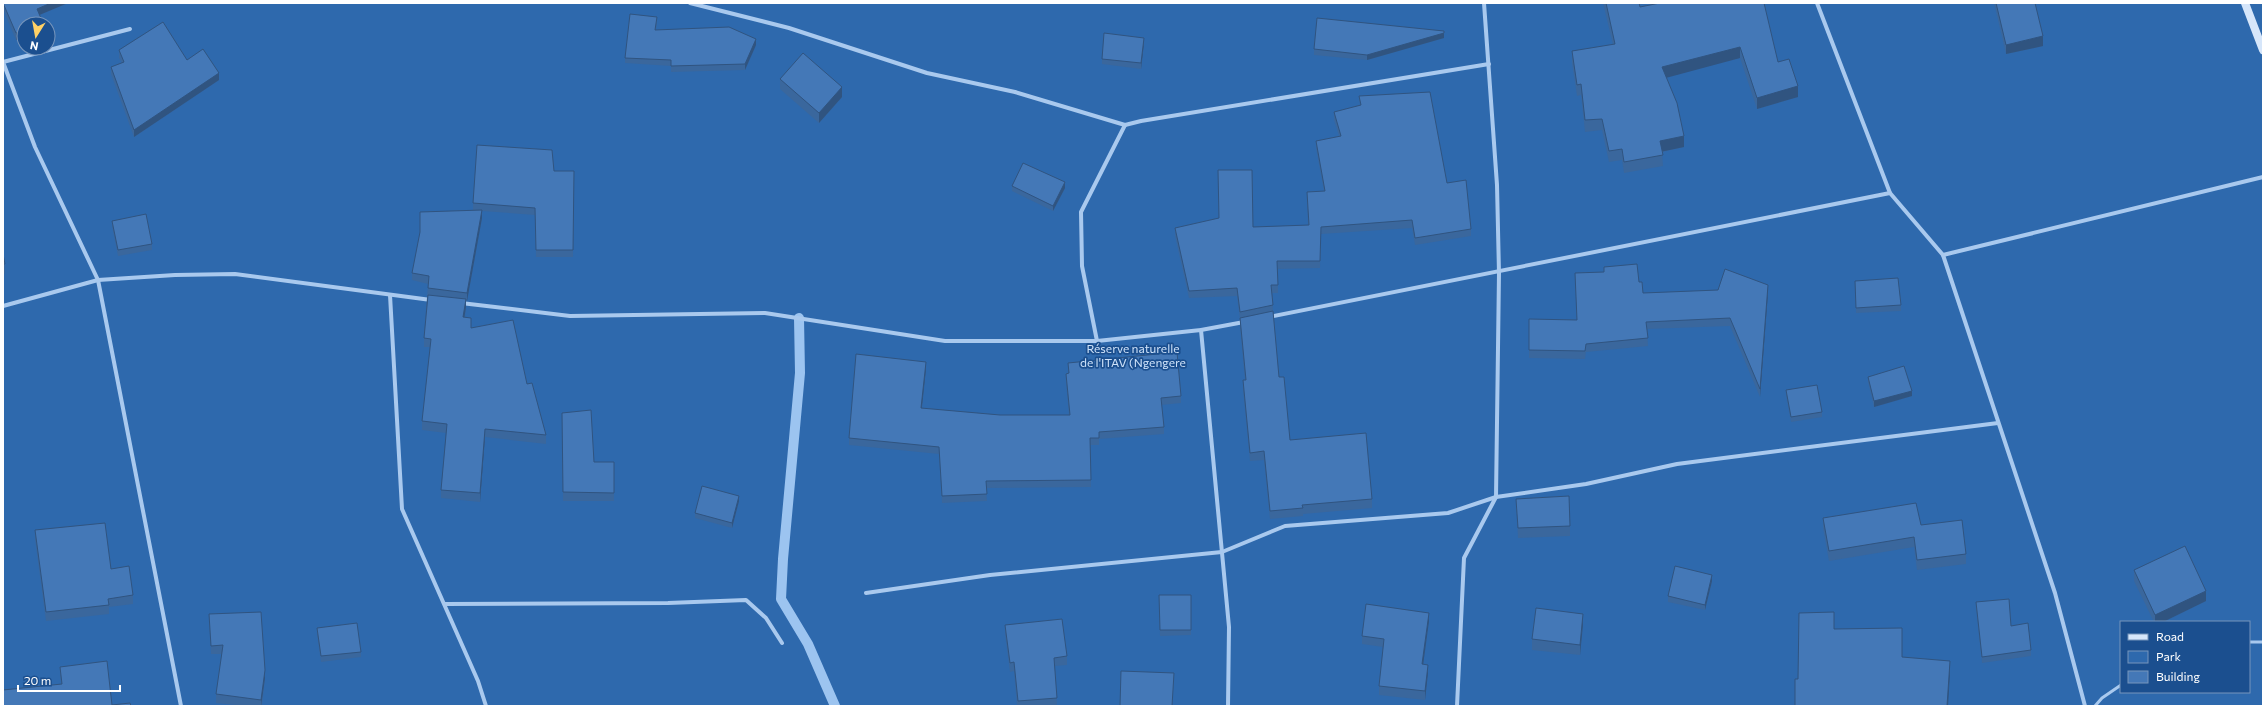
<svg xmlns="http://www.w3.org/2000/svg" width="2266" height="709" font-family="Commissioner,sans-serif">
<style>
.green{fill:#2e69ad;fill-rule:evenodd}
.lines{fill:none;stroke-linecap:round;stroke-linejoin:round}
.stream{stroke:#9cc4f0;stroke-width:10}
.lane{stroke:#a9c9ee;stroke-width:3}
.street{stroke:#a9c9ee;stroke-width:4}
.secondary{stroke:#d6e6fa;stroke-width:8}
.wall{fill:#3a679d}
.shaded-wall{fill:#305480}
.building{fill:#4478b7;stroke:#305480}
.labels{text-anchor:middle;dominant-baseline:central;stroke-width:3.5;stroke-linejoin:round;paint-order:stroke}
.park-label{font-size:12px;fill:#cfe3fa;stroke:#1b4f8f}
</style>
<rect width="100%" height="100%" fill="#1b4f8f"/>
<!-- green -->
<path class="green" d="M3,3h2260v703h-2260zM24,24h24v24h-24zM2121,622h128v70h-128z"/>
<g class="lines">
<!-- stream -->
<polyline class="stream" points="799,318 800,373 783,559 781,599 808,644 835,706"/>
<!-- lane -->
<g class="lane">
<polyline points="2249,642 2263,642"/>
<polyline points="2095,706 2102,698 2121,685"/>
</g>
<!-- street -->
<g class="street">
<polyline points="690,3 789,28 927,73 1015,92 1125,125 1141,121 1489,64"/>
<polyline points="1817,3 1890,193 1943,255 2055,593 2085,706"/>
<polyline points="3,62 35,147 98,280 181,706"/>
<polyline points="3,62 130,29"/>
<polyline points="1943,255 2263,177"/>
<polyline points="390,295 402,509 478,681 486,706"/>
<polyline points="461,303 570,316 765,313 945,341 1097,341 1201,330 1244,322"/>
<polyline points="3,306 98,280 175,275 235,274 431,300"/>
<polyline points="1269,317 1890,193"/>
<polyline points="1201,330 1229,627 1228,706"/>
<polyline points="1097,341 1082,266 1081,212 1125,125"/>
<polyline points="866,593 990,575 1222,552 1285,526 1448,513 1496,497 1586,484 1677,464 1998,423"/>
<polyline points="445,604 668,603 746,600 766,618 782,643"/>
<polyline points="1457,706 1464,558 1496,497 1499,273 1497,185 1484,3"/>
</g>
<!-- secondary -->
<polyline class="secondary" points="2245,3 2263,50"/>
</g>
<!-- wall -->
<g class="wall">
<polygon points="3,3 68,3 39,15 43,24 24,24 24,37 16,40 3,9"/>
<polygon points="1603,3 1639,3 1640,7 1778,62 1798,97 1757,109 1740,58 1666,77 1684,147 1662,152 1663,166 1624,173 1622,160 1609,162 1602,130 1585,132 1581,95 1577,96 1572,63 1572,51 1613,45"/>
<polygon points="1994,3 2035,3 2043,46 2006,54"/>
<polygon points="657,22 656,30 756,45 745,70 671,72 671,66 625,63 625,58"/>
<polygon points="1444,38 1367,60 1314,55 1314,49"/>
<polygon points="1144,43 1141,69 1102,64 1102,59"/>
<polygon points="119,50 187,60 219,80 134,137 111,74 111,67 122,63 119,58"/>
<polygon points="780,79 842,97 819,123 780,89"/>
<polygon points="1359,96 1447,183 1471,229 1471,236 1415,245 1412,228 1321,234 1320,268 1278,269 1278,293 1272,293 1273,311 1279,377 1290,440 1372,499 1372,508 1303,514 1303,516 1270,519 1264,460 1250,461 1243,389 1243,380 1245,380 1240,326 1240,319 1237,296 1189,298 1175,236 1175,228 1253,227 1308,225 1307,192 1324,191 1316,148 1316,141 1339,136 1334,120 1334,112 1360,105"/>
<polygon points="554,171 574,171 573,257 536,257 535,215 482,211 482,218 467,301 466,300 466,307 465,317 471,328 527,384 546,435 546,444 485,437 480,502 441,498 441,490 446,433 422,430 422,421 430,347 424,347 424,338 428,284 412,280 412,273 420,233 420,212 473,210 473,203"/>
<polygon points="1012,186 1065,188 1053,211 1012,191"/>
<polygon points="112,221 152,244 152,250 118,256 112,226"/>
<polygon points="3,254 5,264 5,274 3,274"/>
<polygon points="1604,267 1639,282 1643,293 1768,293 1760,397 1730,326 1647,329 1648,346 1586,352 1585,359 1529,358 1529,319 1577,320 1575,273 1604,272"/>
<polygon points="1855,281 1901,305 1901,311 1856,313"/>
<polygon points="1068,363 1181,396 1181,403 1161,405 1164,427 1164,434 1099,439 1099,445 1090,445 1091,487 986,488 987,501 942,503 939,454 849,445 849,438 926,369 922,408 1000,415 1069,415 1066,381 1066,374 1069,373"/>
<polygon points="1868,377 1912,396 1874,407 1868,382"/>
<polygon points="1786,390 1822,412 1822,417 1791,422 1786,395"/>
<polygon points="562,413 594,462 614,462 614,501 563,501"/>
<polygon points="1516,499 1570,526 1570,536 1518,538"/>
<polygon points="739,501 732,528 695,518 695,513"/>
<polygon points="1823,518 1921,525 1966,554 1966,564 1917,570 1914,547 1829,561 1823,528"/>
<polygon points="35,530 111,569 133,595 133,604 109,607 109,614 46,621 35,539"/>
<polygon points="2134,570 2206,601 2163,622 2154,622 2134,581"/>
<polygon points="1712,581 1705,610 1668,602 1668,596"/>
<polygon points="1159,595 1191,595 1191,635 1160,636"/>
<polygon points="1976,602 2011,626 2031,650 2031,656 1982,663 1976,607"/>
<polygon points="209,614 265,678 262,706 245,706 216,703 216,694 222,654 211,654"/>
<polygon points="1429,621 1423,664 1428,673 1425,700 1379,695 1379,686 1383,647 1362,644 1362,636"/>
<polygon points="1583,624 1580,655 1532,650 1532,639"/>
<polygon points="1005,625 1067,656 1067,665 1055,666 1057,706 1017,706 1014,671 1010,672 1005,634"/>
<polygon points="317,628 361,652 361,657 321,662 317,634"/>
<polygon points="60,667 112,705 3,706 61,684 60,674"/>
</g>
<!-- shaded-wall -->
<g class="shaded-wall">
<polygon points="51,3 68,3 37,16 37,9"/>
<polygon points="24,30 24,37 16,40 16,33"/>
<polygon points="1444,33 1444,38 1367,60 1367,55"/>
<polygon points="2043,36 2043,46 2006,54 2006,45"/>
<polygon points="1144,38 1144,43 1141,69 1141,63"/>
<polygon points="756,39 756,45 745,70 745,64"/>
<polygon points="1740,47 1740,58 1662,79 1662,67"/>
<polygon points="219,73 219,80 134,137 134,130"/>
<polygon points="1798,86 1798,97 1757,109 1757,98"/>
<polygon points="842,87 842,97 819,123 819,113"/>
<polygon points="1684,136 1684,147 1660,152 1660,141"/>
<polygon points="1065,182 1065,188 1053,211 1053,206"/>
<polygon points="482,210 482,218 467,301 467,293"/>
<polygon points="1768,285 1768,293 1760,397 1760,389"/>
<polygon points="466,299 466,307 463,326 463,317"/>
<polygon points="926,362 926,369 921,415 921,408"/>
<polygon points="1912,391 1912,396 1874,407 1874,401"/>
<polygon points="485,429 485,437 480,502 480,493"/>
<polygon points="739,496 739,501 732,528 732,523"/>
<polygon points="1712,575 1712,581 1705,610 1705,605"/>
<polygon points="2206,591 2206,601 2163,622 2155,622 2155,615"/>
<polygon points="1429,613 1429,621 1422,673 1422,664"/>
<polygon points="1583,614 1583,624 1580,655 1580,645"/>
<polygon points="1950,661 1950,673 1948,706 1947,706"/>
<polygon points="1428,665 1428,673 1425,700 1425,691"/>
<polygon points="265,670 265,678 261,706 261,700"/>
</g>
<!-- building -->
<g class="building">
<polygon points="3,3 51,3 37,9 43,23 40,24 24,24 24,30 16,33"/>
<polygon points="1606,3 1639,3 1640,7 1660,3 1764,3 1778,62 1789,59 1798,86 1757,98 1740,47 1662,67 1677,103 1684,136 1660,141 1663,155 1624,162 1622,149 1609,151 1602,119 1585,120 1581,84 1577,85 1572,51 1615,44"/>
<polygon points="1996,3 2035,3 2043,36 2006,45"/>
<polygon points="630,14 657,17 655,30 729,27 756,39 745,64 671,66 671,60 625,58"/>
<polygon points="1317,18 1444,31 1444,33 1367,55 1314,49"/>
<polygon points="163,22 187,60 203,49 219,73 134,130 111,67 124,62 119,50"/>
<polygon points="1104,33 1144,38 1141,63 1102,59"/>
<polygon points="803,53 842,87 819,113 780,79"/>
<polygon points="1430,92 1447,183 1466,180 1471,229 1415,238 1412,220 1321,227 1320,261 1277,261 1278,285 1271,285 1273,305 1240,312 1237,288 1189,291 1175,228 1219,218 1218,170 1252,170 1253,227 1309,225 1307,192 1325,191 1316,141 1341,136 1334,112 1361,105 1359,96"/>
<polygon points="477,145 552,150 554,171 574,171 573,250 536,250 535,208 473,203"/>
<polygon points="1023,163 1065,182 1053,206 1012,186"/>
<polygon points="482,210 467,293 428,288 429,276 412,273 420,232 420,212"/>
<polygon points="146,214 152,244 118,250 112,221"/>
<polygon points="3,254 5,264 3,264"/>
<polygon points="1637,264 1639,282 1642,282 1643,293 1718,290 1725,269 1768,285 1760,389 1730,318 1646,322 1648,338 1586,344 1585,351 1529,350 1529,319 1577,320 1575,273 1604,272 1604,267"/>
<polygon points="1898,278 1901,305 1856,308 1855,281"/>
<polygon points="428,295 466,299 463,317 471,318 471,328 513,320 527,384 532,383 546,435 485,429 480,493 441,490 447,424 422,421 431,339 424,338"/>
<polygon points="1273,311 1279,377 1284,377 1290,440 1366,433 1372,499 1302,505 1303,508 1270,511 1264,451 1250,453 1243,380 1246,380 1240,318"/>
<polygon points="1177,352 1181,396 1161,398 1164,427 1099,432 1099,438 1090,438 1091,480 986,481 987,494 942,496 939,447 849,438 856,354 926,362 921,408 1000,415 1070,415 1066,374 1069,373 1068,363"/>
<polygon points="1904,366 1912,391 1874,401 1868,377"/>
<polygon points="1817,385 1822,412 1791,417 1786,390"/>
<polygon points="591,410 594,462 614,462 614,493 563,492 562,413"/>
<polygon points="702,486 739,496 732,523 695,513"/>
<polygon points="1569,496 1570,526 1518,528 1516,499"/>
<polygon points="1916,503 1921,525 1962,520 1966,554 1917,560 1914,537 1829,551 1823,518"/>
<polygon points="105,523 111,569 129,566 133,595 108,599 109,605 46,612 35,530"/>
<polygon points="2185,546 2206,591 2155,615 2134,570"/>
<polygon points="1675,566 1712,575 1705,605 1668,596"/>
<polygon points="1159,595 1191,595 1191,630 1160,630"/>
<polygon points="2009,599 2011,626 2028,623 2031,650 1982,657 1976,602"/>
<polygon points="1366,604 1429,613 1422,664 1428,665 1425,691 1379,686 1384,639 1362,636"/>
<polygon points="1536,608 1583,614 1580,645 1532,639"/>
<polygon points="261,612 265,670 261,700 216,694 223,645 211,646 209,614"/>
<polygon points="1834,612 1834,629 1902,628 1902,657 1950,661 1947,706 1795,706 1795,679 1798,679 1799,613"/>
<polygon points="1062,619 1067,656 1054,658 1057,698 1018,701 1014,662 1010,663 1005,625"/>
<polygon points="357,623 361,652 321,656 317,628"/>
<polygon points="107,661 112,705 130,703 131,706 3,706 3,690 62,684 60,667"/>
<polygon points="1121,671 1174,673 1172,706 1120,706"/>
</g>
<g class="labels">
<!-- park labels -->
<g class="park-label">
<text x="1133" y="348">Réserve naturelle<tspan x="1133" dy="14">de l'ITAV (Ngengere</tspan></text>
</g>
</g>
<!-- border -->
<rect width="2266" height="709" fill="none" stroke="#ffffff" stroke-width="8"/>
<!-- legend -->
<rect x="2120" y="621" width="130" height="72" fill="#1b4f8f" stroke="#7695bc"/>
<rect x="2128" y="634" width="20" height="6" fill="#d6e6fa" stroke="#7695bc"/>
<text x="2156" y="641" font-size="12" fill="#ffffff">Road</text>
<rect x="2128" y="651" width="20" height="12" fill="#2e69ad" stroke="#7695bc"/>
<text x="2156" y="661" font-size="12" fill="#ffffff">Park</text>
<rect x="2128" y="671" width="20" height="12" fill="#4478b7" stroke="#7695bc"/>
<text x="2156" y="681" font-size="12" fill="#ffffff">Building</text>
<!-- north arrow -->
<g transform="translate(36 36) rotate(191)"><circle r="19" fill="#1b4f8f" stroke="#7695bc"/>
<path d="M0-3L7 15L0 10L-7 15Z" fill="#ffd166"/>
<text y="-6" font-size="11" font-weight="bold" text-anchor="middle" fill="#ffffff">N</text>
</g>
<!-- scale -->
<path d="M18 685v6h102v-6" fill="none" stroke="#ffffff" stroke-width="2"/>
<text x="24" y="685" font-size="12" fill="#ffffff" stroke="#1b4f8f" stroke-width="3" paint-order="stroke">20 m</text>
</svg>
